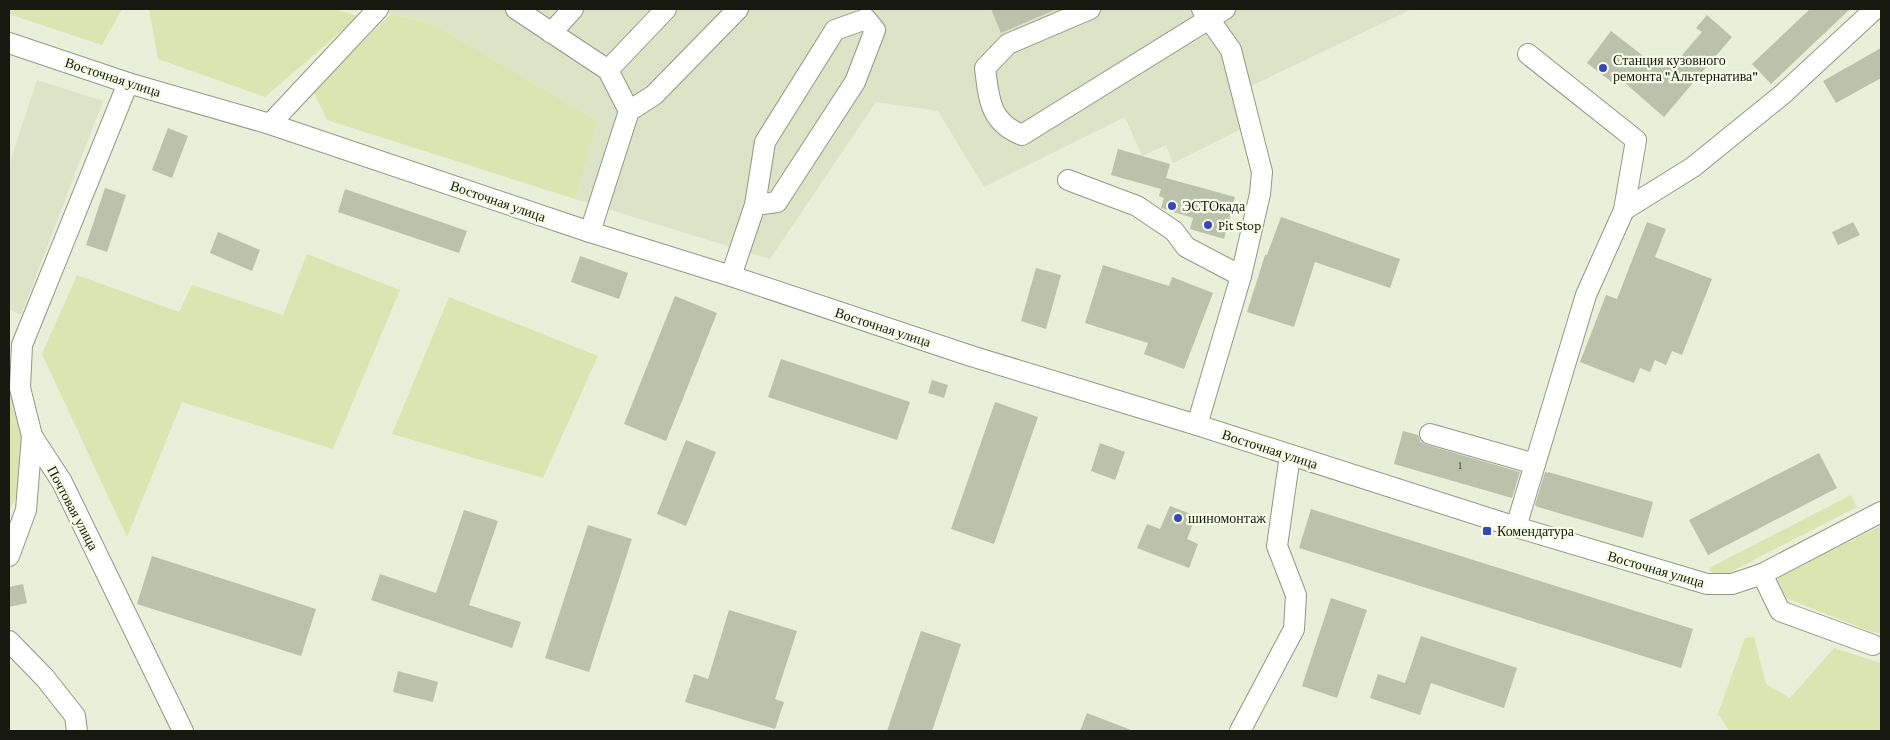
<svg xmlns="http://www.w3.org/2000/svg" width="1890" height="740" font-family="'Crimson Pro',serif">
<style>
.built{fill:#dde3c6}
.green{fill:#dbe5b1}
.building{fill:#bcc1ac}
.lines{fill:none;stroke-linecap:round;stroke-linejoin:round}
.minor-casing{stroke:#939783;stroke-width:22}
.minor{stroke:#fff;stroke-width:20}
.poi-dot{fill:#3548ba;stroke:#f7fce6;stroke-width:2}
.labels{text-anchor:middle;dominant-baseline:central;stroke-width:4.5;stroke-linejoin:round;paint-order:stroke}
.number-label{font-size:11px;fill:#404338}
.poi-label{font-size:14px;fill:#171911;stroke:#f7fce6;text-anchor:start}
.street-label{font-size:14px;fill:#171911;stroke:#f7fce6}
</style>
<rect width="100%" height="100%" fill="#eaefd9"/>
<!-- built -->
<g class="built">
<polygon points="370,9 1412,9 1232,95 1247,126 1173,163 1166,145 1142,156 1125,117 984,187 938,111 876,102 770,259 575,199 598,121 431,23"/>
<polygon points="37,80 103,101 21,315 9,309 9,165"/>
</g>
<!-- green -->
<g class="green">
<polygon points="9,9 122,9 102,45 9,14"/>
<polygon points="149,9 333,9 359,16 265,97 158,59"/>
<polygon points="391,14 431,23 598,121 575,199 327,120 313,91"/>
<polygon points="307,254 400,290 333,449 182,402 127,537 42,354 77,275 179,312 192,285 283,315"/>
<polygon points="449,297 598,356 543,478 392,434"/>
<polygon points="9,384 10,384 24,435 22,488 9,510"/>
<polygon points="1851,495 1857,507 1715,580 1709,568"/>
<polygon points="1881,526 1881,633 1872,632 1778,595 1778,576"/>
<polygon points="1754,637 1766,684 1790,698 1834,648 1881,663 1881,731 1729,731 1718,714 1745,638"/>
</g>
<!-- building -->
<g class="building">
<polygon points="991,9 1057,9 1001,33"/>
<polygon points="1810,9 1850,9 1771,84 1752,64"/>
<polygon points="1707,15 1732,37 1664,117 1618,77 1613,83 1587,63 1611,31 1655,65 1660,58 1671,68 1702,32 1696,28"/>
<polygon points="1881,48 1881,78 1836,103 1823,81"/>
<polygon points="168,128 188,136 172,178 152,170"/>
<polygon points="1118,149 1170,164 1166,178 1235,197 1224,239 1190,229 1193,218 1161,208 1164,198 1159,196 1161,189 1111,175"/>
<polygon points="105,188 126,195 107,252 86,245"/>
<polygon points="345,189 467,231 459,253 338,212"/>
<polygon points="1281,217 1400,259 1390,288 1315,262 1294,327 1247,312 1265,255 1267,255"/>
<polygon points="1647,222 1666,229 1655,257 1712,279 1682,355 1672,351 1666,365 1655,360 1650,372 1640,368 1634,383 1580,362 1606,295 1617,299"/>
<polygon points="1853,222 1860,235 1838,245 1832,232"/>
<polygon points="218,232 260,250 252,271 210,253"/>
<polygon points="580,256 628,273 619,299 571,282"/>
<polygon points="1103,265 1169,286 1172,277 1213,293 1184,369 1144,354 1148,343 1085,323"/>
<polygon points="1036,268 1061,275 1046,329 1021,321"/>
<polygon points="675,296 717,313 666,441 624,424"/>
<polygon points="781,359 910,402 897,440 768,397"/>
<polygon points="932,380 948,385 944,398 928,393"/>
<polygon points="995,402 1038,417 994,544 951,529"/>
<polygon points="1403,431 1418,435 1421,442 1427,445 1520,472 1512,498 1394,464"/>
<polygon points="686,440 716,452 686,526 657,514"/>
<polygon points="1100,443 1125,452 1115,480 1091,471"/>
<polygon points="1819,453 1837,488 1708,555 1689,520"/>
<polygon points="1545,472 1548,473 1548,472 1653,502 1643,538 1538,507 1535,505"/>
<polygon points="1170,506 1196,516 1187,539 1198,544 1189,568 1137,548 1147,524 1160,529"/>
<polygon points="1311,509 1693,629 1681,668 1299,548"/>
<polygon points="464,510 498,521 469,605 521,622 512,648 371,600 380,574 436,593"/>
<polygon points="588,525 632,539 589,672 545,658"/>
<polygon points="152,556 316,609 301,656 137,604"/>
<polygon points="23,584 27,603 9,607 9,587"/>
<polygon points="1331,598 1367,610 1337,698 1302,686"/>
<polygon points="729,610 797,631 775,699 784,702 775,729 685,702 694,674 708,679"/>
<polygon points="921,631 961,644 932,731 887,731"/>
<polygon points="1421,636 1517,668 1504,708 1431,683 1420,715 1370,698 1378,674 1405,683"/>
<polygon points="398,671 438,682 433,702 393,692"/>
<polygon points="1087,713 1131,730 1131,731 1080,731"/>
</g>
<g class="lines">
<!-- minor casing -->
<g class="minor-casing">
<g id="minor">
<polyline points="516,9 608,70 629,111"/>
<path d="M1090,9l-82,35 -23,24c4,30 4,54 37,67l203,-126"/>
<polyline points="551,33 573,9"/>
<polyline points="9,43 128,83 270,124 590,232 731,276 971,356 1197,425 1516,527 1707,584 1732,584 1762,574 1881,512"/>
<polyline points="608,70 666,9"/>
<polyline points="128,83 22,345 20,388 32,436 62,482 183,731"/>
<polyline points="270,124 378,9"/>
<polyline points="1068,180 1137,206 1174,231 1186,247 1241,276"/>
<polyline points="1624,210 1693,167 1783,94 1875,9"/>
<polyline points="590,232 629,111 654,95 738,9"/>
<polyline points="731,276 755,205 765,142 835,30 866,19 875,30 855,82 777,202 755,205"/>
<polyline points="1197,425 1241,276 1260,194 1262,172 1231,50 1202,9"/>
<polyline points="1430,434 1535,464"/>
<polyline points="1516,527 1586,295 1624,210 1636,140 1528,54"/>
<polyline points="9,556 26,510 32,436"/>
<polyline points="1762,574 1780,611 1873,645"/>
<polyline points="9,641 45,678 75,716 77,731"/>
<polyline points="1240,731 1294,629 1296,595 1277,546 1290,455"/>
</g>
</g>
<!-- minor -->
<use href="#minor" class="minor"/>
</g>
<!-- markers -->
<g class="poi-dot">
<circle cx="1603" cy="68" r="5"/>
<circle cx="1172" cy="206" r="5"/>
<circle cx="1208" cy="225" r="5"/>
<circle cx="1178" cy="518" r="5"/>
<rect x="1482" y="526" width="10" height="10" rx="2.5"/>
</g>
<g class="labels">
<!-- number labels -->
<g class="number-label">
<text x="1460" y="465">1</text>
</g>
<!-- poi labels -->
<g class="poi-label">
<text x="1613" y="60">Станция кузовного<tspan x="1613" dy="16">ремонта "Альтернатива"</tspan></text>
<text x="1182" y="206">ЭСТОкада</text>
<text x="1218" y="225">Pit Stop</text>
<text x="1188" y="518">шиномонтаж</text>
<text x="1497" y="531">Комендатура</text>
</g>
<!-- street labels -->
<g class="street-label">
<text transform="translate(113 77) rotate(18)">Восточная улица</text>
<text transform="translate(498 201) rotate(19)">Восточная улица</text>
<text transform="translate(883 327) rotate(18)">Восточная улица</text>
<text transform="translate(1270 449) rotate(18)">Восточная улица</text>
<text transform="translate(73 508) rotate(62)">Почтовая улица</text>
<text transform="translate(1656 569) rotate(16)">Восточная улица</text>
</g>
</g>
<!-- border -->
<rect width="1890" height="740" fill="none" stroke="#171911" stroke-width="20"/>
</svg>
